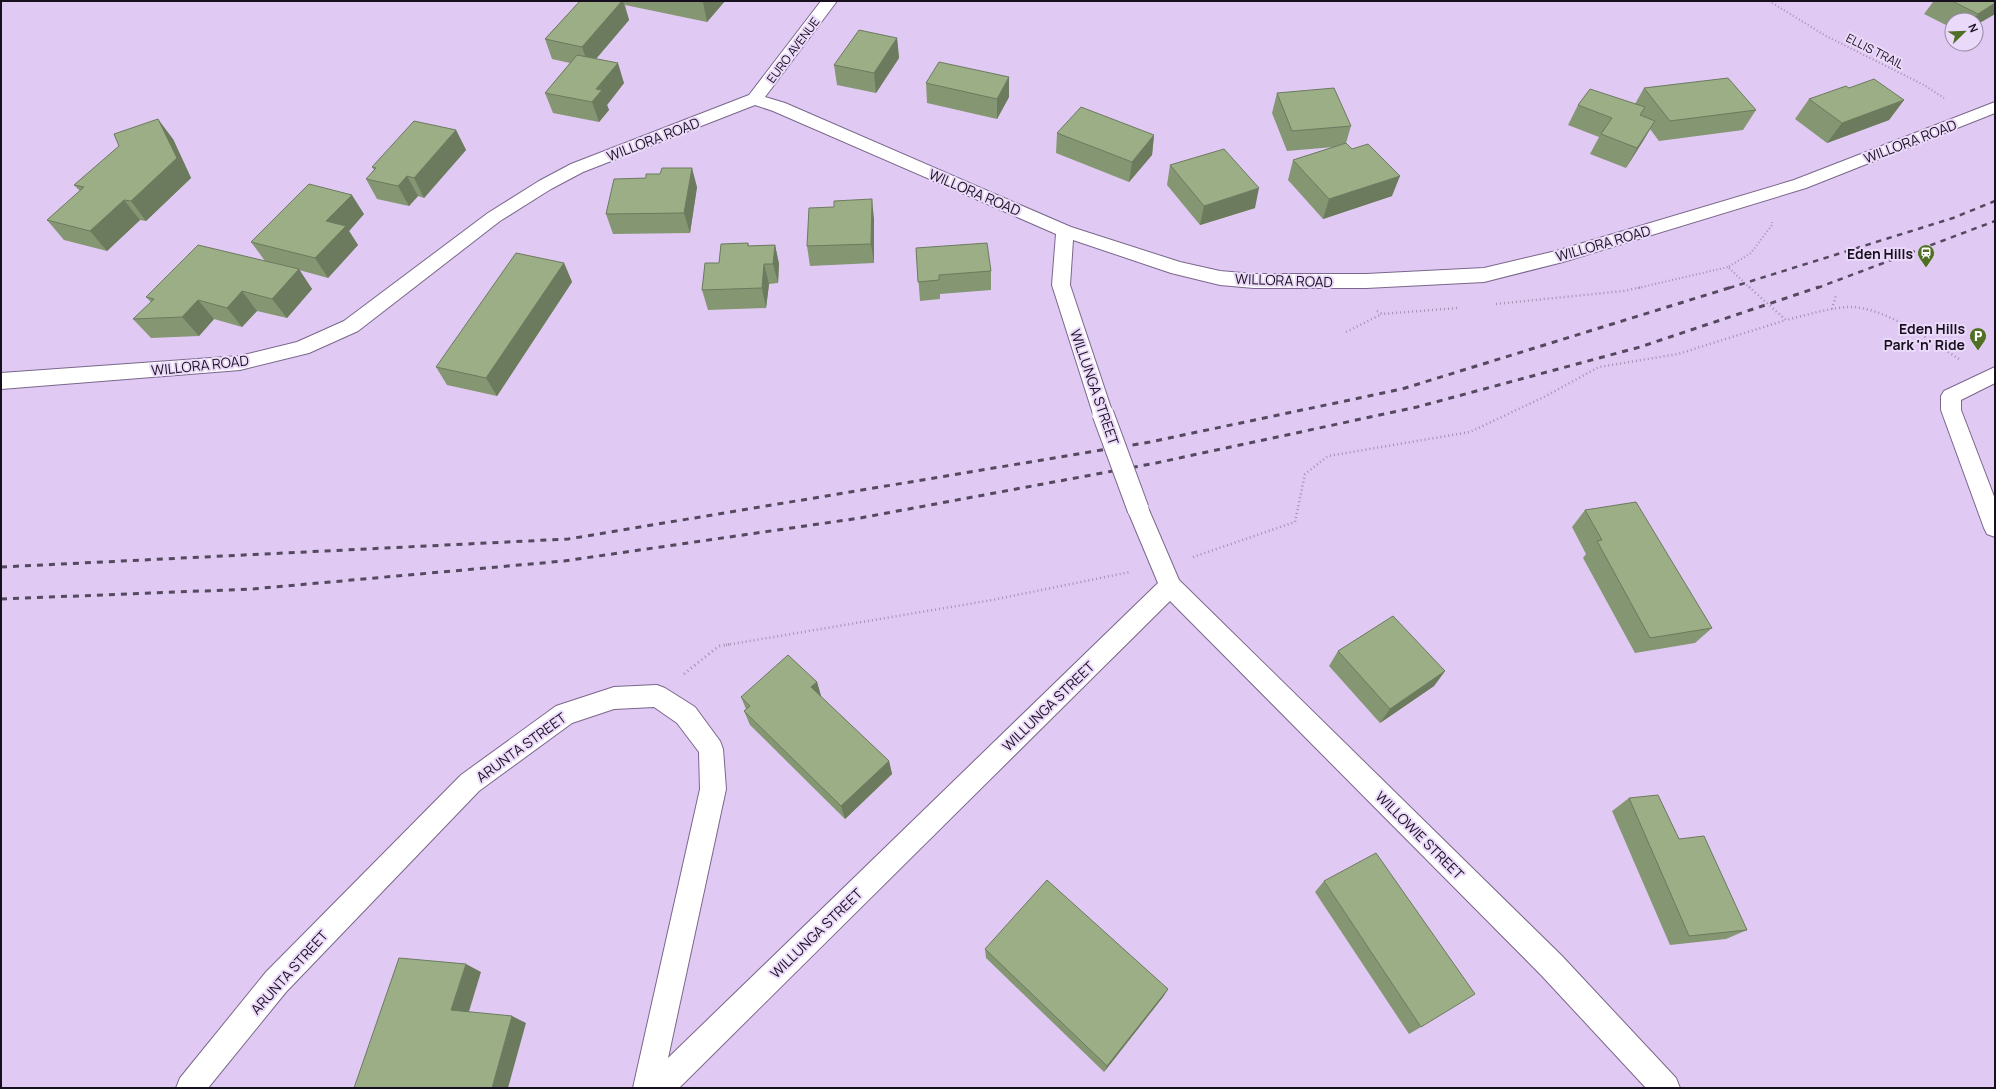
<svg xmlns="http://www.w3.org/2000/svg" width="1996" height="1089" font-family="Manrope,sans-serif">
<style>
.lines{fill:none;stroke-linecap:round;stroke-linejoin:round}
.minor-casing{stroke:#7a678b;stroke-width:2}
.path-far2{stroke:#a391b2;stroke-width:2;stroke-dasharray:1 2.5;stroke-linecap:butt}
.path-far1{stroke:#a391b2;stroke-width:2.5;stroke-dasharray:1 3;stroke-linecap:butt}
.path{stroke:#a391b2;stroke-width:3;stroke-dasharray:1 3.5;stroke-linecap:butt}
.minor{fill:#fff;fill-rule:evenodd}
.rail-far1{stroke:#55495f;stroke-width:2.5;stroke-dasharray:5.5 5.5;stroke-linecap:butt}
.rail{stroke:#55495f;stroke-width:3;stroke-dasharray:6 6;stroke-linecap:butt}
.minor-bridge-casing{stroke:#7a678b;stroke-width:23;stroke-linecap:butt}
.minor-bridge{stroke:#fff;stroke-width:21}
.wall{fill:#859673}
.shaded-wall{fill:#6c7a5e}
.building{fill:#9bae86;stroke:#6c7a5e}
.labels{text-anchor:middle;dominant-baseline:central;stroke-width:4;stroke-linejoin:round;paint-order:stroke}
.far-street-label{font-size:12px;fill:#170f1d;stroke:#ebd9fa}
.street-label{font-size:14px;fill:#170f1d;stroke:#ebd9fa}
.poi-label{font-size:14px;font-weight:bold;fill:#170f1d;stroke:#ebd9fa;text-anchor:end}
</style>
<rect width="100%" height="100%" fill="#e0caf3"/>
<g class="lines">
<!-- minor casing -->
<g class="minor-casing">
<g id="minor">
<polygon points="821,1 837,1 765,97 785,103 1071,227 1180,262 1220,271 1254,274 1366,274 1484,268 1556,251 1794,180 1995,102 1995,113 1806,188 1563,262 1484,282 1366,288 1254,288 1220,285 1171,273 1073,240 1070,285 1113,414 1110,420 1103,422 1096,420 1093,414 1052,285 1056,234 773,111 755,105 583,172 551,189 500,221 358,331 309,353 240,370 1,389 1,373 240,356 297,342 344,321 488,213 539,181 571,164 749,95"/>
<polygon points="1995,367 1995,383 1961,400 1961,410 1995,499 1995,537 1987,534 1984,528 1941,410 1941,396 1944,391"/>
<polygon points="1138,500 1146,503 1179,580 1562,956 1676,1078 1680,1088 1646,1088 1542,976 1170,601 679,1088 633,1088 700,789 699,752 677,723 654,707 614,709 572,723 479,791 286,992 208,1088 176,1088 180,1078 266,972 461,775 556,706 614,687 657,685 665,688 695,707 720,741 723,749 726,789 668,1058 1158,583 1127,509 1130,503"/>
</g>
</g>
<!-- path-far2 -->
<g class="path-far2">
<polyline points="1769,1 1826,36 1924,85 1944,98"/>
<polyline points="1638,288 1728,267"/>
<polyline points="1750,288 1728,267 1751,253 1772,225 1772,222"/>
</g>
<!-- path-far1 -->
<g class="path-far1">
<path d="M1749,287l37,33c21,-5 42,-12 63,-13 37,0 80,33 110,52"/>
<polyline points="1496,304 1623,291 1643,287"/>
<polyline points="1832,309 1836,295"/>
<polyline points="1377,311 1382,314 1457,308"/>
<polyline points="1346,332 1382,314"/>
<polyline points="1193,557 1295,522 1305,474 1328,456 1470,432 1544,397 1599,367 1678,354 1786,320"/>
<polyline points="726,645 992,600 1130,572"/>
</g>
<!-- path -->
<polyline class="path" points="684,674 719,646 732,644"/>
<!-- minor -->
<use href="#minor" class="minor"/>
<!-- rail-far1 -->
<g class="rail-far1">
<polyline points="1729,288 1953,218 1995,201"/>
<polyline points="1817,288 1995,221"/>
</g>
<!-- rail -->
<g class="rail">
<polyline points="1,567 568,539 1150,442 1402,389 1732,287"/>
<polyline points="1,599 252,589 564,561 860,518 1156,463 1417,407 1640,347 1819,287"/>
</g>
<!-- minor-bridge casing -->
<g class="minor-bridge-casing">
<polyline id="minor-bridge" points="1103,414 1138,509"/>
</g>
<!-- minor-bridge -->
<use href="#minor-bridge" class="minor-bridge"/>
</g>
<!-- wall -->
<g class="wall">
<polygon points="580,1 725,1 707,22 625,5 629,20 596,59 624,83 607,105 609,110 599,122 553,113 545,93 570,63 552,59 545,39"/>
<polygon points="1930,1 1995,1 1995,14 1976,25 1976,20 1952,20 1952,28 1924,14 1933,2"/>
<polygon points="897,38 899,58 876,93 837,85 834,65"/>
<polygon points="926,83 1009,97 997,119 927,103"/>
<polygon points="1644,88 1756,110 1743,130 1659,141 1650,129 1643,141 1626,168 1590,154 1599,137 1568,125 1578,105 1635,104"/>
<polygon points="1849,88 1904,100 1889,120 1827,143 1795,119 1809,99"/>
<polygon points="1277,93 1351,126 1346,143 1392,196 1323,219 1288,180 1293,160 1334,147 1287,151 1272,113"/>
<polygon points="456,130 466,150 424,198 418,196 409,206 377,199 366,179 374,170 372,167"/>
<polygon points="1057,133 1154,135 1152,155 1129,182 1056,153"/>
<polygon points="173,139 191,178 146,221 140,220 107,251 64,240 47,220 80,191 74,185"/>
<polygon points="1170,165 1255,208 1200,225 1167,185"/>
<polygon points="697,187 690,233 613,234 606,214"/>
<polygon points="364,214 349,231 358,245 328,278 299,270 312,289 287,318 257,311 242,327 214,319 199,336 151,338 133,319 151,302 146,297 265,261 251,242"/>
<polygon points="874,219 874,263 810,266 807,246"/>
<polygon points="748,243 749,246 775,245 779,264 778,283 769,284 766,308 708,310 702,290 719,263"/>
<polygon points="916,248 991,271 991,290 940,294 940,299 920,301"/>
<polygon points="564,263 572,282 497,396 447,385 436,367"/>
<polygon points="1585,510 1712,628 1695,643 1635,653 1583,558 1586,554 1572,527"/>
<polygon points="1338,651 1445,671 1434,686 1380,723 1329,666"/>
<polygon points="817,682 821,696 821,697 889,761 892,774 845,819 750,725 744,711 746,709 741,697"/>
<polygon points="1629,798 1679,839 1747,930 1726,939 1670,945 1612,811"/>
<polygon points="1324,881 1421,1027 1409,1034 1315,892"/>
<polygon points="985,949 1168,989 1163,997 1104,1072 986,958"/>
</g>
<!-- shaded-wall -->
<g class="shaded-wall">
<polygon points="622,1 623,1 629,20 589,67 582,47"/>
<polygon points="704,1 725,1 707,22 703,2"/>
<polygon points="1995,3 1995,14 1976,25 1976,20 1973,20 1978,14"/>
<polygon points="897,38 899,58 876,93 874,73"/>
<polygon points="618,63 624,83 607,105 609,110 599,122 592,102 596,89"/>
<polygon points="1009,77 1009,97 997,119 997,99"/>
<polygon points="1904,100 1889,120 1827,143 1842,123"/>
<polygon points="158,119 173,139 191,178 146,221 131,201"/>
<polygon points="1655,121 1643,141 1626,168 1637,148"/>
<polygon points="456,130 466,150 424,198 414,178"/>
<polygon points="1154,135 1152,155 1129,182 1132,162"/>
<polygon points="692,168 697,187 690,233 684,213"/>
<polygon points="407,176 418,196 409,206 398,186"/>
<polygon points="1400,176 1392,196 1323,219 1329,199"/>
<polygon points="1259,188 1255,208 1200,225 1204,206"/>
<polygon points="352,195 364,214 349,231 358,245 328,278 315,258 326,221"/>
<polygon points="872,199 874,219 874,263 871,244"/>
<polygon points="124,200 140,220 107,251 90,231"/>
<polygon points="775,245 779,264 778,283 773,264"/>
<polygon points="564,263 572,282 497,396 486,378"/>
<polygon points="764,264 769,284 766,308 762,288"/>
<polygon points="299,269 312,289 287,318 272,299"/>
<polygon points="242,291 257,311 242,327 227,308"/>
<polygon points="198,300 214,319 199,336 182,317"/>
<polygon points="1445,671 1434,686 1380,723 1390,709"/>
<polygon points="817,682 821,696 815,701 811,687"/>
<polygon points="889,761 892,774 845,819 841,806"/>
<polygon points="466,964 481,972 467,1018 451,1010"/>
<polygon points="1168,989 1163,997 1104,1072 1107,1066"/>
<polygon points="512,1016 526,1023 508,1088 492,1088"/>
</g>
<!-- building -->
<g class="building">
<polygon points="580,1 622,1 582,47 545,39"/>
<polygon points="696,1 704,1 703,2"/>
<polygon points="1952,1 1995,1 1995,3 1978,14"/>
<polygon points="859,30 897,38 874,73 834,65"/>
<polygon points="577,55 618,63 596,89 602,90 592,102 545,93"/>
<polygon points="939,62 1009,77 997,99 926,83"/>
<polygon points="1728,78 1756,110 1670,121 1644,88"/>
<polygon points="1874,79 1904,100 1842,123 1809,99 1846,86 1849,88"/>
<polygon points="1334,88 1351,126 1292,131 1277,93"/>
<polygon points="1590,89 1645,107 1640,115 1655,121 1637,148 1601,134 1612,118 1578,105"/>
<polygon points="1081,107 1154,135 1132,162 1057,133"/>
<polygon points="158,119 177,158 131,201 124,200 90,231 47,220 84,187 74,185 119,146 114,134"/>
<polygon points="414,121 456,130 414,178 407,176 398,186 366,179 376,168 372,167"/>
<polygon points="1346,143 1352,149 1368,144 1400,176 1329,199 1293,160"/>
<polygon points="1224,149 1259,188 1204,206 1170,165"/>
<polygon points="662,168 692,168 684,213 606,214 614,179 646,178 646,174 660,174"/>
<polygon points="309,184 352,195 326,221 346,226 315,258 251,242"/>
<polygon points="872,199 871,244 807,246 809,208 834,207 834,201"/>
<polygon points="748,243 748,246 775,245 773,264 764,264 762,288 702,290 705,263 719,263 721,244"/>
<polygon points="987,243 991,271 939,275 939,280 918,282 916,248"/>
<polygon points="198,245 299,269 272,299 242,291 227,308 198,300 182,317 133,319 154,299 146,297"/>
<polygon points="516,253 564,263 486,378 436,367"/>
<polygon points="1636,502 1712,628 1650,638 1597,541 1602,540 1585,510"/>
<polygon points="1393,616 1445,671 1390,709 1338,651"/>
<polygon points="788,655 817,682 811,687 889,761 841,806 744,711 750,706 741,697"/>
<polygon points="1658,795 1679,839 1704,836 1747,930 1689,936 1629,798"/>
<polygon points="1376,853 1475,994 1421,1027 1324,881"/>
<polygon points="1047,880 1168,989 1107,1066 985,949"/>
<polygon points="399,958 466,964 451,1010 512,1016 492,1088 354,1088"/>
</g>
<!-- icons -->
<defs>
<g id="station-pin" transform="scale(0.9)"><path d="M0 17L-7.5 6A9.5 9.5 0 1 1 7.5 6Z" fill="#506f25" stroke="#ebd9fa"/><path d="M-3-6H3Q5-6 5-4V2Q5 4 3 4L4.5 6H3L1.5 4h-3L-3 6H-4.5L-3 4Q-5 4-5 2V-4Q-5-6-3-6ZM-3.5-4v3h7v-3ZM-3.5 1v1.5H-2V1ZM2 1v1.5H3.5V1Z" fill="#fff"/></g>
<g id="parking-pin" transform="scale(0.9)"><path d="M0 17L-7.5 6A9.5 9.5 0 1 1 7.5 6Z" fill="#506f25" stroke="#ebd9fa"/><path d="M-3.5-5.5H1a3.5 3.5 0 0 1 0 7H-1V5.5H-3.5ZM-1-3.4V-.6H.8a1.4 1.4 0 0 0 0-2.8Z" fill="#fff"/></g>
</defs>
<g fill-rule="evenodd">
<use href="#station-pin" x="1926" y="253"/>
<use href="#parking-pin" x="1978" y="336"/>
</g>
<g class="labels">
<!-- far-street labels -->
<g class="far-street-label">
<text transform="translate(793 50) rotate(-53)">EURO AVENUE</text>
<text transform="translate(1875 51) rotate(27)">ELLIS TRAIL</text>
</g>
<!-- street labels -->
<g class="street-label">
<text transform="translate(653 139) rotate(-21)">WILLORA ROAD</text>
<text transform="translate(1910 141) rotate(-21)">WILLORA ROAD</text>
<text transform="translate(975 192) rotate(23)">WILLORA ROAD</text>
<text transform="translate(1603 243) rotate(-16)">WILLORA ROAD</text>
<text transform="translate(1284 280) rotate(2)">WILLORA ROAD</text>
<text transform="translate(200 365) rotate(-6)">WILLORA ROAD</text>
<text transform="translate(1095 387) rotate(71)">WILLUNGA STREET</text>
<text transform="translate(1048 706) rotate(-44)">WILLUNGA STREET</text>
<text transform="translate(521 747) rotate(-36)">ARUNTA STREET</text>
<text transform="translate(1420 835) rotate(45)">WILLOWIE STREET</text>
<text transform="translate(816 933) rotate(-44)">WILLUNGA STREET</text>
<text transform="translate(289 972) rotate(-48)">ARUNTA STREET</text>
</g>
<!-- poi labels -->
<g class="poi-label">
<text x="1913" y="253">Eden Hills</text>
<text x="1965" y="328">Eden Hills<tspan x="1965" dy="16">Park 'n' Ride</tspan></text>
</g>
</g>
<!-- border -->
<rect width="1996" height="1089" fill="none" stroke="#170f1d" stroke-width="4"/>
<!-- north arrow -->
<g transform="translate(1964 32) rotate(67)"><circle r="19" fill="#ebd9fa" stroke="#9688a2"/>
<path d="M0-3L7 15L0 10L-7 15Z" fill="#506f25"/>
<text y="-6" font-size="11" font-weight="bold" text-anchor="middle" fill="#170f1d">N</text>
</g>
</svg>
